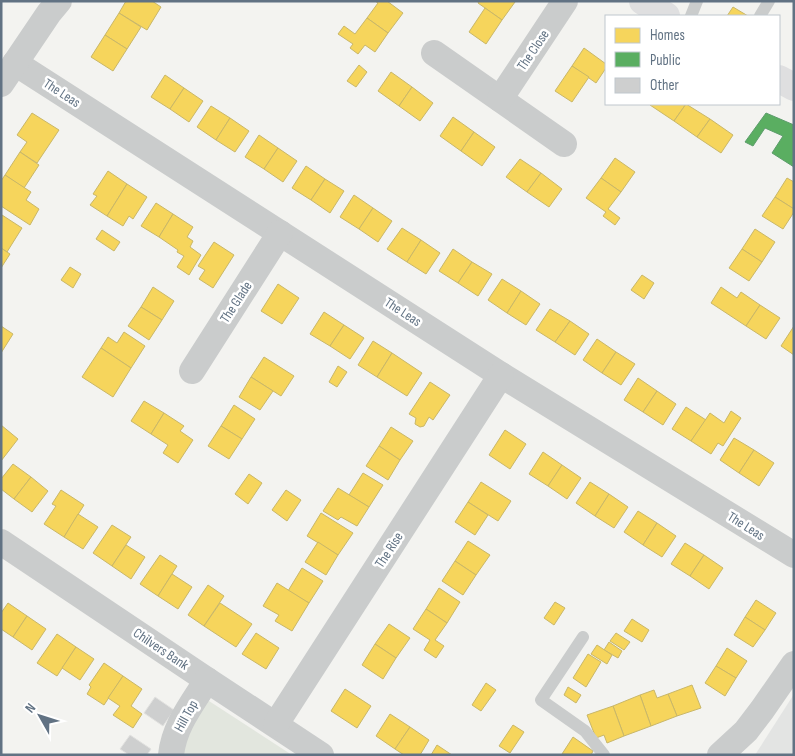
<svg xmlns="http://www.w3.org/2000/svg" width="795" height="756" font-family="'Sofia Sans Condensed',sans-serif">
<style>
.built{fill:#e3e4e3}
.green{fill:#e2e6de}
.homes{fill:#f6d55c;stroke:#c9b768}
.public{fill:#5aae61;stroke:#5c9c6b}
.building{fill:#cecfcf;stroke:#e2e2e0}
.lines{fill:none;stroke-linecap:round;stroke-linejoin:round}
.lane{stroke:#cacccc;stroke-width:12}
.street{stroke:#cacccc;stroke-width:26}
.secondary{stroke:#dfdfe0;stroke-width:28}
.labels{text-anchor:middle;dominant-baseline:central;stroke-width:5;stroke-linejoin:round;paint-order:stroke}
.street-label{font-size:14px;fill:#617283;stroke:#fff}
</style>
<rect width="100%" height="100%" fill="#f3f3f0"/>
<!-- built -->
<polygon class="built" points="794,694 794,755 755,755"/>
<!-- green -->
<polygon class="green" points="209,701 292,755 176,755 200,705"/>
<!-- homes -->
<g class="homes">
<polygon points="126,1 152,1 161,7 147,30 119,13"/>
<polygon points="375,1 387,1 403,13 388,33 367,18 378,3"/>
<polygon points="479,1 513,1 515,2 502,20 478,3"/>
<polygon points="733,7 748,16 727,16"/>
<polygon points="485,8 502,20 486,44 469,32"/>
<polygon points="119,13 141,27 127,49 105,35"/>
<polygon points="367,18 388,33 375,52 365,45 358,54 350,48 353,44 338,34 344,26 355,34"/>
<polygon points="105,35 127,49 113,71 91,57"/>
<polygon points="584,48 606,64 606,68 596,83 572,66"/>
<polygon points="359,65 367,72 356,87 347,81"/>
<polygon points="572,66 589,77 572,102 555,91"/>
<polygon points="391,72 412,87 399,106 378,91"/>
<polygon points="165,75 184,88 170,109 151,97"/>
<polygon points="412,87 433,103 420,121 399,106"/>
<polygon points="184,88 203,101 189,122 170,109"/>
<polygon points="651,104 686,104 674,121 650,105"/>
<polygon points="686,104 710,119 697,137 674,121"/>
<polygon points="211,106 230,118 216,140 197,127"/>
<polygon points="32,113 59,130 37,163 20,152 27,142 17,135"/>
<polygon points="453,117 474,132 461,151 440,136"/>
<polygon points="230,118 249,131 235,152 216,140"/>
<polygon points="710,119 733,135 721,153 697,137"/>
<polygon points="474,132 495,147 482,166 461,151"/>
<polygon points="259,135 278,148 264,169 245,157"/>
<polygon points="278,148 297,161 283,182 264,169"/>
<polygon points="20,152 39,165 24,188 5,175"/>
<polygon points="615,158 635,172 621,192 601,178"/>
<polygon points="520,159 541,173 527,192 506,177"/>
<polygon points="306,166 325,179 311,200 292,188"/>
<polygon points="108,171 127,184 107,216 90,205 97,196 93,194"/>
<polygon points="541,173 562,189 549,207 527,192"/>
<polygon points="5,175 31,192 26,200 39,209 30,225 1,206 1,181"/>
<polygon points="601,178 621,192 608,209 620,218 615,225 603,216 606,212 586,198"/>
<polygon points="787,178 794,182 794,209 775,197"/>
<polygon points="325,179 344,191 330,213 311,200"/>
<polygon points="127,184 147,197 133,219 129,216 123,226 107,216"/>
<polygon points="354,195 373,208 359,229 340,217"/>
<polygon points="775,197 794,209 794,212 783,229 762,216"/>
<polygon points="156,203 173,214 159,237 141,226"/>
<polygon points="373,208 392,221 378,242 359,229"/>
<polygon points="173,214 193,227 187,237 193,241 190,247 201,255 189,275 177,267 184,256 177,252 178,250 159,237"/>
<polygon points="2,215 22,228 7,252 1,248"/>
<polygon points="402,228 421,240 407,262 387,249"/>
<polygon points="755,229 775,242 762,262 742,249"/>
<polygon points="102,230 120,242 114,251 96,239"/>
<polygon points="421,240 440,253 426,274 407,262"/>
<polygon points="214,242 234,255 213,288 199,279 205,270 198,266"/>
<polygon points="1,248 10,254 1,268"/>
<polygon points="453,249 472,262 458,283 439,271"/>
<polygon points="742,249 762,262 749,281 729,268"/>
<polygon points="472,262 492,274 478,296 458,283"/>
<polygon points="70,267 81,274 73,288 61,280"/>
<polygon points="642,275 654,283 644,299 631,290"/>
<polygon points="502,279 521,291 507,313 488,300"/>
<polygon points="278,284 299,298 282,324 261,311"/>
<polygon points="153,287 174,301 162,320 141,307"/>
<polygon points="721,287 737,298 741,292 760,305 746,326 711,303"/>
<polygon points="521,291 540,304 526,325 507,313"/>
<polygon points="760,305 780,318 766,339 746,326"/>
<polygon points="141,307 162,320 149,340 128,326"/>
<polygon points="550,309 570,321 555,342 536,330"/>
<polygon points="324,312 344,325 330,346 310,334"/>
<polygon points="570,321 589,334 575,355 555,342"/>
<polygon points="344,325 364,338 350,359 330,346"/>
<polygon points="1,326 13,334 1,353"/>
<polygon points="794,326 794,355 781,346"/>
<polygon points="124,332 145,346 131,368 101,348 108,337 117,343"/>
<polygon points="597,339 616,352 602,373 583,360"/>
<polygon points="373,341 392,353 377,377 358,365"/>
<polygon points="101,348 131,368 113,397 82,377"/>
<polygon points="616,352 635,364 621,385 602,373"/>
<polygon points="392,353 422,373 407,396 377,377"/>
<polygon points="264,357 294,376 281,396 251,377"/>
<polygon points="338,366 347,372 337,387 329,382"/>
<polygon points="251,377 273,391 260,410 239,397"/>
<polygon points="638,378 657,391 643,412 624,400"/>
<polygon points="430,382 450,395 433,420 429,417 424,426 420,427 415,424 416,418 409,414"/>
<polygon points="657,391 676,404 663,425 643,412"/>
<polygon points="144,401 164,413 151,434 131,421"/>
<polygon points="234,405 255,419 242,439 221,426"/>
<polygon points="686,407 706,420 691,441 672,429"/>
<polygon points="731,411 741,418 723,446 718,443 711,454 691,441 710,413 724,423"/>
<polygon points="164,413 184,426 180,431 193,440 178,463 163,453 168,445 151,434"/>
<polygon points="1,425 18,439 1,461"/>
<polygon points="221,426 242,439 229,459 208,446"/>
<polygon points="391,427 413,441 400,460 379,446"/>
<polygon points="505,430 526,444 510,469 489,455"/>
<polygon points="734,438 754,450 739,473 720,460"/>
<polygon points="379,446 400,460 388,480 366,466"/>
<polygon points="754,450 774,463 759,486 739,473"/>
<polygon points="543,452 562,465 548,486 529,474"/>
<polygon points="13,464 31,477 14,499 1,489 1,479"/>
<polygon points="562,465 581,478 567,499 548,486"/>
<polygon points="363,473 383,485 369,507 349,495"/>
<polygon points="249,474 262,483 248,504 235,494"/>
<polygon points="31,477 48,491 32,512 14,499"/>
<polygon points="481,482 511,501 498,521 468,502"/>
<polygon points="590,482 609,494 595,516 576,503"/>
<polygon points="338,488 369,507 357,526 341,517 338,520 323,511"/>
<polygon points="61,490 84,505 64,537 44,524 56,506 52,504"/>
<polygon points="286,490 301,500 287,521 272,510"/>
<polygon points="609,494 628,507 614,528 595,516"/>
<polygon points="468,502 488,515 475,535 455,522"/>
<polygon points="638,511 657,523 643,545 624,532"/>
<polygon points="321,513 353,533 338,555 307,536"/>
<polygon points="78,514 98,527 83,549 64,537"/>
<polygon points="657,523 676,536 662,557 643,545"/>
<polygon points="112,525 131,537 112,566 93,553"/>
<polygon points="468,541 490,555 476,575 455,561"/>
<polygon points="318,542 338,555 326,575 305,562"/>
<polygon points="685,543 704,555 690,576 671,564"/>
<polygon points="126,545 145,557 131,579 112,566"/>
<polygon points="160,555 177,566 158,596 140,584"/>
<polygon points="704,555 723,568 709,589 690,576"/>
<polygon points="455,561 476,575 463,595 442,581"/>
<polygon points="302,568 323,581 309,603 288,591"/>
<polygon points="172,574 192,587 178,609 158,596"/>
<polygon points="277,583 309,603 292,631 275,621 279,615 263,606"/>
<polygon points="208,585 224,596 204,626 188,615"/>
<polygon points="439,588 460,602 447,623 426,609"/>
<polygon points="756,600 776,613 765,630 745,617"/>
<polygon points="555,602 565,608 554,625 544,618"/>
<polygon points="8,603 27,616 13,637 1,629 1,613"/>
<polygon points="220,603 252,624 236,647 204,626"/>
<polygon points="426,609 447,623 435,640 444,646 436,658 424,650 430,640 413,629"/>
<polygon points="27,616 46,629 32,650 13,637"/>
<polygon points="745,617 765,630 753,647 734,635"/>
<polygon points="632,619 649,630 642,642 624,631"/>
<polygon points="389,624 410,638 396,658 375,644"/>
<polygon points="256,633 279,648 266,669 242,654"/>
<polygon points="616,633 630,642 624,650 610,641"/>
<polygon points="57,634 76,647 57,676 37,663"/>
<polygon points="609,642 622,651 618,658 604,650"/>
<polygon points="375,644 396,658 383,679 362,665"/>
<polygon points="597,645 612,655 607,664 591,654"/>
<polygon points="76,647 94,659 80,680 62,668"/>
<polygon points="727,648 747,661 736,678 716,666"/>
<polygon points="588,654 601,662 586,687 573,678"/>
<polygon points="104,663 123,676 104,705 87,694 91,687 89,685"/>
<polygon points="716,666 736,678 725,696 705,683"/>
<polygon points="123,676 142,689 131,706 142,714 133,728 113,715 120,706 108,698"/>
<polygon points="486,683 496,690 481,711 472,705"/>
<polygon points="692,685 701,708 677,716 668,694"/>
<polygon points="568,687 581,695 576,703 564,695"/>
<polygon points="345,689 371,706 357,728 331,711"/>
<polygon points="654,690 657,698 668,694 677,716 651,726 640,695"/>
<polygon points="640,695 651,726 624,736 613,706"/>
<polygon points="613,706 624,736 607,743 604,735 596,738 587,715"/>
<polygon points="390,714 410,727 395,749 376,736"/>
<polygon points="513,725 524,732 510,753 499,746"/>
<polygon points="410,727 429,740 420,755 404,755 395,749"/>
<polygon points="573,737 593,751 591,755 562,754"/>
<polygon points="437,745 452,755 431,755"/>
</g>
<!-- public -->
<polygon class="public" points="766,113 794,125 794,167 772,153 783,136 765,128 753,146 745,142"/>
<!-- building -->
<g class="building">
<polygon points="155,697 174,710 163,726 144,713"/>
<polygon points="130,735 151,749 147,755 129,755 120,749"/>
</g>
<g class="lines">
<!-- lane -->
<g class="lane">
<polyline points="691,16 697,1"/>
<polyline points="760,16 769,1"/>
<polyline points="583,637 541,700 585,731 604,755"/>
</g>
<!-- street -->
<g class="street">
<polyline points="434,53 564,144"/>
<polyline points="15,63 501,375 794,555"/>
<polyline points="1,84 49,13 59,1"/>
<polyline points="500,99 565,1"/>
<polyline points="192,371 280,233"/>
<polyline points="1,542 207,680 321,755"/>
<polyline points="276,724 501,375"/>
<path d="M171,755c3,-29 21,-51 36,-75"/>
<polyline points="720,755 746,731 762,710 794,664"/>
</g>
<!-- secondary -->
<g class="secondary">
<polyline points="643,1 666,16"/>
<polyline points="779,79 794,87"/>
</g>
</g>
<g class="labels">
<!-- street labels -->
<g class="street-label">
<text transform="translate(533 50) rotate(-56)">The Close</text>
<text transform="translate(62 93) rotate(33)">The Leas</text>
<text transform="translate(236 302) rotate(-57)">The Glade</text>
<text transform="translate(403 312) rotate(33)">The Leas</text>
<text transform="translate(746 526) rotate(32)">The Leas</text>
<text transform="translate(389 550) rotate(-57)">The Rise</text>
<text transform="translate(161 649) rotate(34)">Chilvers Bank</text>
<text transform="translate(186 716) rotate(-61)">Hill Top</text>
</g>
</g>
<!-- border -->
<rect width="795" height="756" fill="none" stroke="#617283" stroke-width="5"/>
<!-- legend -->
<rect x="605" y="15" width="175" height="90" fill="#ffffff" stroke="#c0c7cd"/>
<rect x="615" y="28" width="25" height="15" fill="#f6d55c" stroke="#c0c7cd"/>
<text x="650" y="40" font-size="15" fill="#617283">Homes</text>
<rect x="615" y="52" width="25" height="15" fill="#5aae61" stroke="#c0c7cd"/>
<text x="650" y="65" font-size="15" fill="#617283">Public</text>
<rect x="615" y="78" width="25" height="15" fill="#cecfcf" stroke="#c0c7cd"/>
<text x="650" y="90" font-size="15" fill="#617283">Other</text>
<!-- north arrow -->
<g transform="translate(40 716) rotate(309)" stroke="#ffffff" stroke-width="4" paint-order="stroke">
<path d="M0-4L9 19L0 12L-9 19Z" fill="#617283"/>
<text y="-8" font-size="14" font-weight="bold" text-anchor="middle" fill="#617283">N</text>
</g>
</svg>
